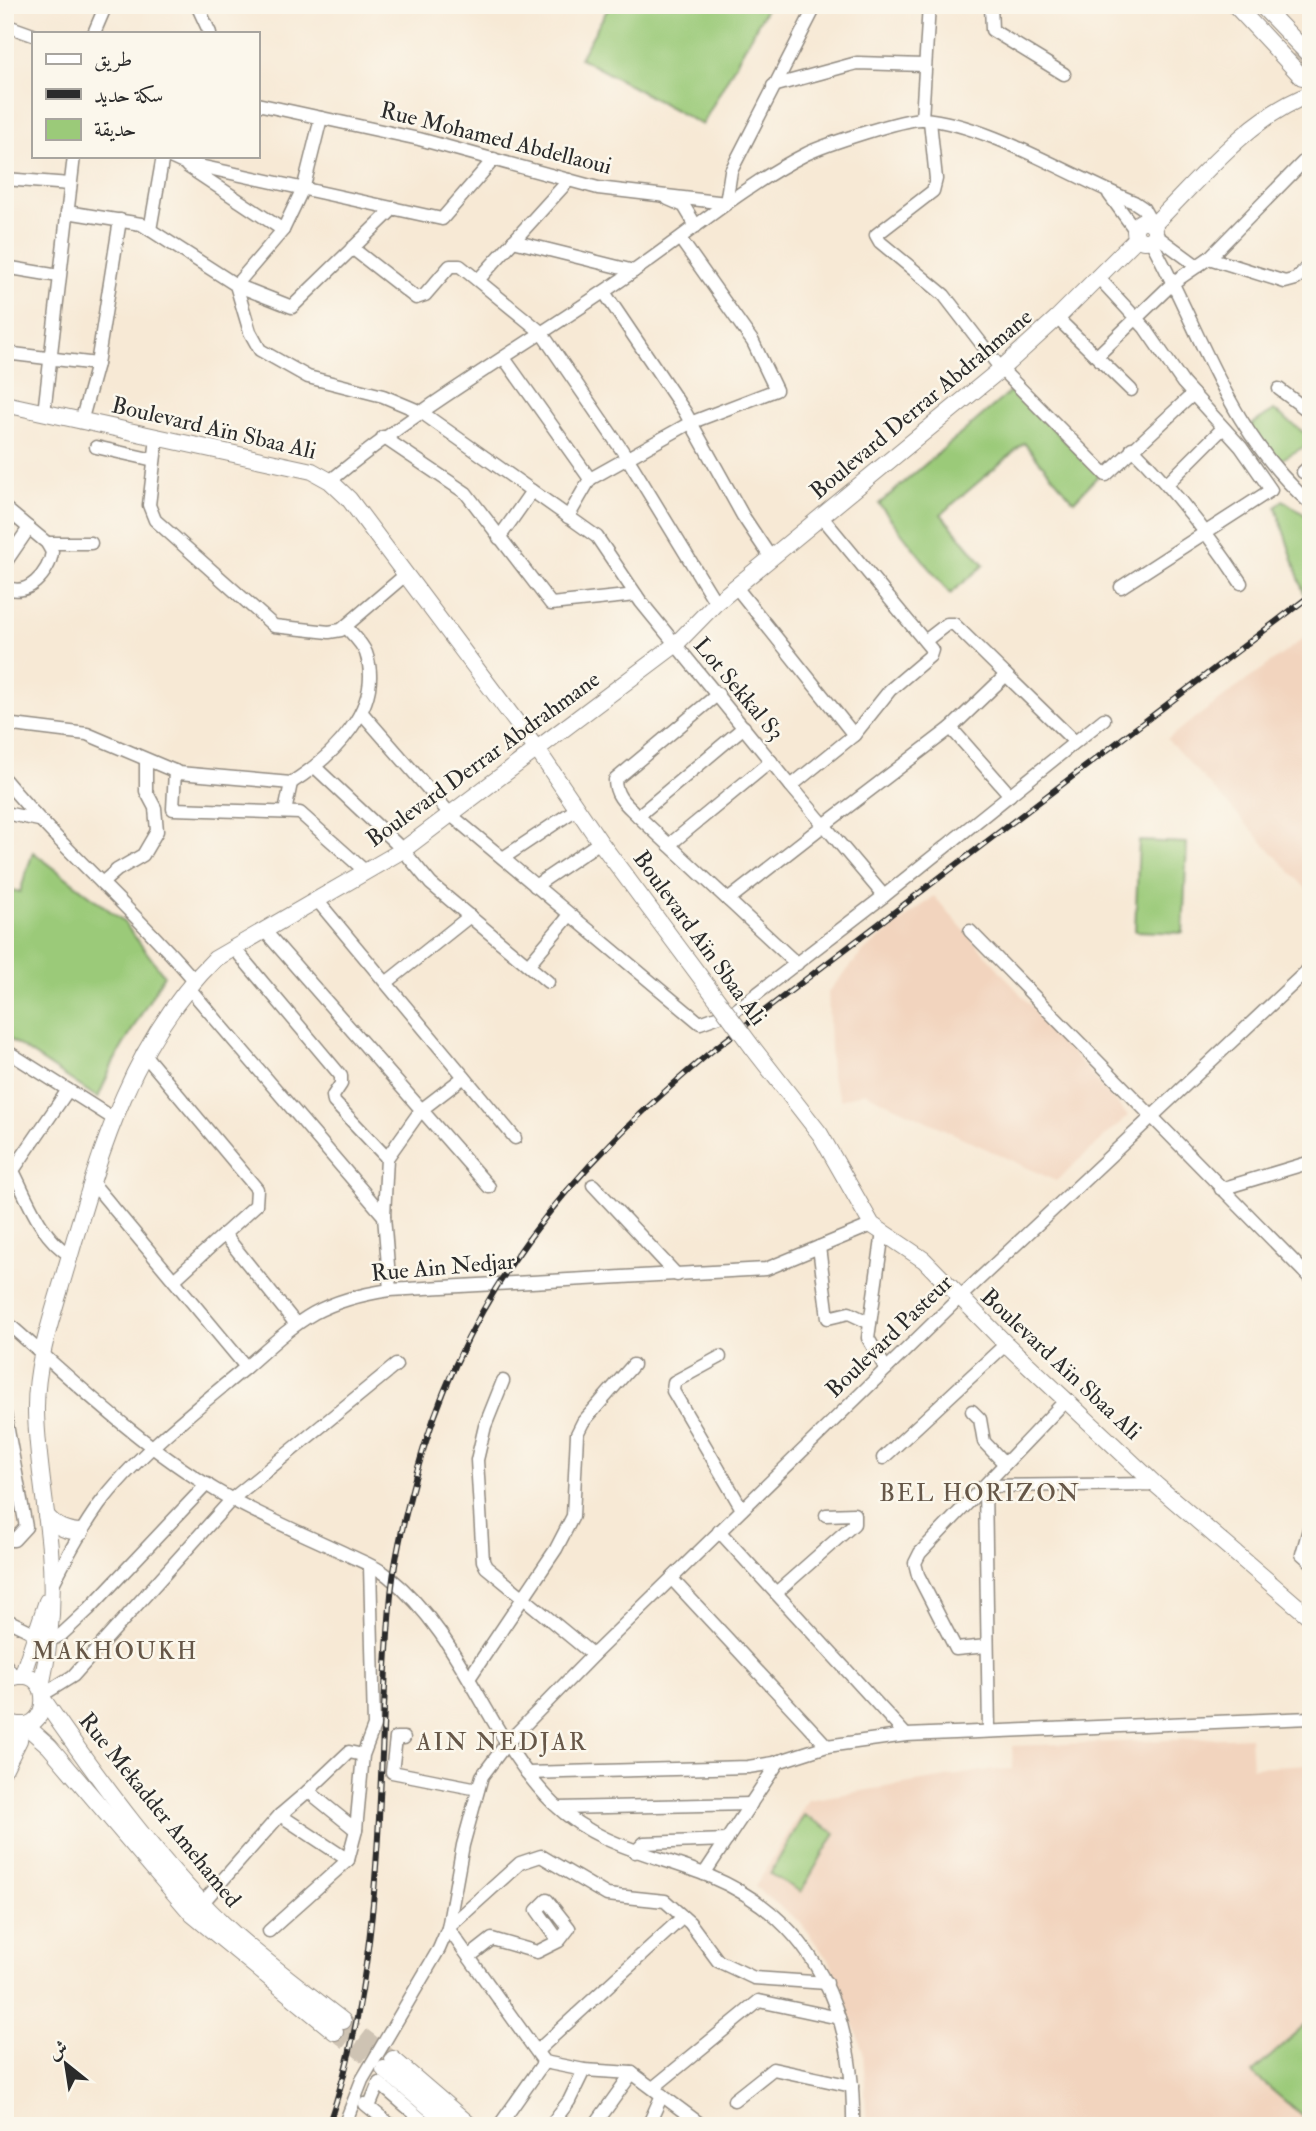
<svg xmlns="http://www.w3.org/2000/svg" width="1316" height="2131" font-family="'IM FELL Double Pica',Amiri,serif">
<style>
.built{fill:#f2d4be}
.green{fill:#9bca79;stroke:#637a52;stroke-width:2}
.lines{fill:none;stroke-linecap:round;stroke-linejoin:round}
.major-tunnel{stroke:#cec3b3;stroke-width:16;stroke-dasharray:16 8;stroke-linecap:butt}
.minor-casing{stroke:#918a80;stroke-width:15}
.major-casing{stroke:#918a80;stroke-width:18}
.minor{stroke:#fff;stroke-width:12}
.major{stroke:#fff;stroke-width:16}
.rail-casing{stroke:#2b2b2b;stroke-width:6}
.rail{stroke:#fbf7ec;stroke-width:3.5;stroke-dasharray:10;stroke-linecap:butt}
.major-bridge-casing{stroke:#918a80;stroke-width:18;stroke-linecap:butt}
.major-bridge{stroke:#fff;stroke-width:16}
.labels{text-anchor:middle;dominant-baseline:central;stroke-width:5;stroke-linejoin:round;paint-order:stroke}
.street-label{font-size:23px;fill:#2b2b2b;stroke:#fbf7ec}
.neighbourhood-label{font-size:24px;letter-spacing:2px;fill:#665748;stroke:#fbf7ec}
</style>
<rect width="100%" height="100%" fill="#fbf7ec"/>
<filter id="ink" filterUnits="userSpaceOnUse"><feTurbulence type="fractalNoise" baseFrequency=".0143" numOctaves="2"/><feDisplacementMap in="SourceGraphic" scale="14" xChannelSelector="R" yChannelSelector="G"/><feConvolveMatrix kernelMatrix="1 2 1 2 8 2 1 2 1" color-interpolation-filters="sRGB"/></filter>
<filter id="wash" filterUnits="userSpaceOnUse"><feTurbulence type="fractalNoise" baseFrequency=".00686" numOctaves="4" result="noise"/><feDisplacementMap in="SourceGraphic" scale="28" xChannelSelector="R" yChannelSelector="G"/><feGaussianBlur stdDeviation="1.57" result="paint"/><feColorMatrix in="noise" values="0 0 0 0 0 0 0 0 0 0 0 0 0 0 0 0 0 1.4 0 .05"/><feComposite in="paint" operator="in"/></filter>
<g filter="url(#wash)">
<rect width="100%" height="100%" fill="#f7e9d5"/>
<!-- built -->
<g class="built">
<polygon points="1311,633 1311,894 1167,739"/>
<polygon points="934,896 1128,1116 1056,1181 864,1092 841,1100 831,1076 828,992 865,950"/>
<polygon points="1250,1737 1252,1767 1311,1764 1311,2126 867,2126 863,2051 831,1964 800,1922 755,1887 808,1800 982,1771 1013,1769 1012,1746"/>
</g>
<!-- green -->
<g class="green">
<polygon points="610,5 768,5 702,125 580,58"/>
<polygon points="1013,389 1099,475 1074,501 1024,443 941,514 984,565 950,594 879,504"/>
<polygon points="1274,410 1311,438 1311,443 1275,463 1248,427"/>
<polygon points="1283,500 1311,519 1311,589 1304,594 1276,507"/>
<polygon points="1139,841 1187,843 1183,933 1135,931"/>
<polygon points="33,852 122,920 164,975 113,1063 98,1098 5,1036 5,888 20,892"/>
<polygon points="804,1815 835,1833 801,1892 770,1874"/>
<polygon points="1311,2020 1311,2123 1252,2073"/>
</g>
</g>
<g filter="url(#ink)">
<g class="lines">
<!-- major-tunnel -->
<g class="major-tunnel">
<polyline points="1295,53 1311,73"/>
<polyline points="343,2021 391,2058"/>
<polyline points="335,2032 383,2068"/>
</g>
<!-- minor casing -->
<g class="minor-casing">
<g id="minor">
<polyline points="197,5 210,33"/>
<polyline points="991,5 992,30 1064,74"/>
<polyline points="5,25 33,35"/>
<polyline points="94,33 106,5"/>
<polyline points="773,86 857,63 924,65"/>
<polyline points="257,104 419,139 598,188 726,203"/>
<polyline points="321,118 304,186 283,230 236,285 292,307 394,208"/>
<polyline points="922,119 929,5"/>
<polyline points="930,121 936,179 933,191 876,235 880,242 944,295 1001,369 1106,475 1193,394"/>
<polyline points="168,156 181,162 442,219 494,159"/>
<polyline points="187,166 283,230"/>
<polyline points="5,179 70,184"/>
<polyline points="1109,194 1135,230"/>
<polyline points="668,199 684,206 696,226"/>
<polyline points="726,203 731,171 816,5"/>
<polyline points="67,212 141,224 236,285 250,332 260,350 308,377 383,396 421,412 597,537 641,602 791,786 854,735 736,587"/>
<polyline points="150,230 163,156"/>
<polyline points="1154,234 1196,265"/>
<path d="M1150,239c52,94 78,193 161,265"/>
<polyline points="513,241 634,271"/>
<polyline points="352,248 416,298 425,295 450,266 460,266 541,332 628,459 716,603"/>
<polyline points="1209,258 1285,282 1296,279 1311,263"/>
<polyline points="5,267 59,276"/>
<polyline points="1097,276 1145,328 1183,383 1241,447 1271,490 1121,587"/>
<polyline points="479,279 569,180"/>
<polyline points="604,292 685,412 743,516 771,558"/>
<polyline points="1057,318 1131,390"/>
<polyline points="5,353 97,364"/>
<polyline points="1097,356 1174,282 1209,258 1311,154"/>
<polyline points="504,358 590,479 568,517"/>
<polyline points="1279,389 1311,413"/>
<polyline points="44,413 74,156"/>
<polyline points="81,422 97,364 120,220"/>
<polyline points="383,437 466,493 551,604 636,595"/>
<polyline points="157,438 149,505 155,520 274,626 329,632 341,630 404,576"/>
<polyline points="96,447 154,460"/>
<path d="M1132,448c42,42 76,85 109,135"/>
<polyline points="1303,472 1311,465"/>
<polyline points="590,479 690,423 776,390 753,342 681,240"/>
<path d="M330,481c90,-75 192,-133 288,-199 63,-42 121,-94 188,-128 18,-9 99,-36 117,-35 63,4 151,59 211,83l9,6 8,14"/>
<polyline points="1168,483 1222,429"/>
<path d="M5,508l42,35 5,9c-2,20 -26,48 -47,34"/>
<polyline points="822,517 932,650 930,656 890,690 854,735"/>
<polyline points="499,538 532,491"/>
<polyline points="47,543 91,543"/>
<polyline points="5,563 29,528"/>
<polyline points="925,641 947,624 954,624 1006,675"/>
<path d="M718,694l-103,86c0,17 12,25 23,36l106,-89"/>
<polyline points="362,713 451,815 700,1023 736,1010 884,896 1104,719"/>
<path d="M5,724l82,10 92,39 112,10c41,-26 94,-76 75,-130 -4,-10 -13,-18 -20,-26"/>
<polyline points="951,728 1006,675 1075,742"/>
<polyline points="316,768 403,850 431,884 548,982"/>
<polyline points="175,771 173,809 300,813 365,871"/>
<path d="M5,780c59,71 129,130 189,200"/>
<polyline points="791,786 824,825 951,728 1010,795"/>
<polyline points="285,812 291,783"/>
<polyline points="5,813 39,820"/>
<polyline points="638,816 797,964"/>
<polyline points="669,845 771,761"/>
<polyline points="503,858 578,808"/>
<polyline points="102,883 117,870 143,855 157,831 155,808 146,791 146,761"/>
<polyline points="535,886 600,842"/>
<polyline points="316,899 515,1138"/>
<polyline points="728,900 824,825 884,896"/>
<polyline points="264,930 489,1187"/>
<polyline points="970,931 1311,1279"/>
<polyline points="233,947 341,1076 341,1084 333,1096 334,1102 387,1158"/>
<polyline points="528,965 570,915"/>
<polyline points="386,983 470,916"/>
<polyline points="188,987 384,1216 390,1290"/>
<polyline points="5,1050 114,1119"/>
<polyline points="143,1053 257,1189 256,1205 174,1280"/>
<path d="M13,1171c15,29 28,67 57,84"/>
<polyline points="91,1181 246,1367"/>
<polyline points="5,1182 68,1090"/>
<polyline points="593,1185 677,1275"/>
<polyline points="1221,1189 1311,1162"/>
<polyline points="384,1216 387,1158 421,1110 464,1077"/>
<polyline points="883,1232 868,1338 886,1369"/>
<polyline points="224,1234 296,1324"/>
<polyline points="819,1247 828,1318 849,1313 870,1323"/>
<path d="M5,1321c68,59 134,124 212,170 40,24 85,42 127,62 14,7 32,13 44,23 77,62 98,161 166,228 45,43 101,50 155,72 107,44 146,140 144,250"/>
<polyline points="720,1357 674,1382 673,1391 742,1509"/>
<polyline points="503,1381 485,1426 477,1460 483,1561 486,1567 593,1655"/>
<polyline points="972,1411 980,1419 984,1442 1005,1464"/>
<polyline points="5,1414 26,1527 14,1540 5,1540"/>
<polyline points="883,1458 1006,1344"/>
<polyline points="1311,1522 1302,1554 1311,1562"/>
<polyline points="719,1531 906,1735"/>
<polyline points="672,1579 827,1746"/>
<path d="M53,1584c14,-28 28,-54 46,-79 36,-48 93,-93 140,-132 24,-20 47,-44 75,-60 24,-13 49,-19 76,-23l376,-21 106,-44"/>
<polyline points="776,1593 854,1524 854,1514 826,1515"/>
<polyline points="5,1619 36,1634"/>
<polyline points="49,1641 61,1635 89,1609 207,1484"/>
<polyline points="987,1646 956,1649 918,1575 915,1563 920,1553 1067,1399"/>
<polyline points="5,1664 14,1676"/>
<polyline points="470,1677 556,1549 573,1516 577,1434 583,1422 633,1365"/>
<polyline points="44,1694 73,1676 232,1499 396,1365"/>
<polyline points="989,1731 985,1486 1155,1484"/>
<polyline points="404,1738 396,1738 392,1772 478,1789"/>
<polyline points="363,1755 349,1752 308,1791 356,1830 363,1755 374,1726 370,1566"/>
<polyline points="527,1773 748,1767 774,1763 827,1746 906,1735 1311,1718"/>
<polyline points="559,1808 751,1804"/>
<polyline points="280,1815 348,1860 356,1830"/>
<polyline points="635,1852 644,1843 727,1840"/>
<polyline points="704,1874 779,1761"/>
<polyline points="197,1909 280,1815 308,1791"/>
<polyline points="269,1931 348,1860"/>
<polyline points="469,1957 492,1939 537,1952 559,1941 537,1910 547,1900 569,1928 559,1941"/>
<polyline points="537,2051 683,1917"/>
<polyline points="653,2088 759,2001 839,2018"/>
<polyline points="734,2100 773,2069 852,2086"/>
<polyline points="365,2104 392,2126"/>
<polyline points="369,2107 379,2083 429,2126"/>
<polyline points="344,2126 362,2080 439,1949 448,1928 463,1845 482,1776 506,1744 593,1655 959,1298 1311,967"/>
<polyline points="499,2126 544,2062"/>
<polyline points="550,2126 569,2101 584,2070"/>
<polyline points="594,2126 632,2073"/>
<polyline points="648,2126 662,2095"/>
<polyline points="703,2126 632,2073 584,2070 544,2062 448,1928 520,1863 541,1856 607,1895 665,1901 690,1923 718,1961 754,1978 827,1983"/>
</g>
</g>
<!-- major casing -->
<g class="major-casing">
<g id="major">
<polyline points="1235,5 1302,77"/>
<polyline points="1261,5 1311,57"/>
<circle cx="1145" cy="231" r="10"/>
<path d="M1153,225c47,-46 95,-108 158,-131"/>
<polyline points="5,404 312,471 330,481 349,499 538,751 600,842 713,994"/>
<polyline points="753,1048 820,1134 872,1225 924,1260 1006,1344 1155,1484 1311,1618"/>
<path d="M46,1515c10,12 19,16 35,17"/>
<polyline points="22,1676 47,1601"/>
<path d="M5,1681c52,-28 50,67 0,39"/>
<path d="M41,1687c10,-45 13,-91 9,-138 -4,-45 -13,-91 -14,-137 -1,-48 16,-95 29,-140 33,-112 64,-229 150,-313l188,-109 272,-205 41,-42 285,-234 56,-51 80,-80"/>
<path d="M45,1702c54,78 119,168 189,232 35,31 73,59 109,87"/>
<polyline points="25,1725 49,1746 192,1914 335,2032"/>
<polyline points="5,1768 19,1740 21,1725"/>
<polyline points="393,2059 471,2126"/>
<polyline points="384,2069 452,2126"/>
</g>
</g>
<!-- minor -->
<use href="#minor" class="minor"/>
<!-- major -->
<use href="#major" class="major"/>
<!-- rail casing -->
<g class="rail-casing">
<path id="rail" d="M328,2126c59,-167 48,-346 62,-520 3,-43 14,-86 25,-128 51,-187 152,-306 298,-428l598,-455"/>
</g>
<!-- rail -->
<use href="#rail" class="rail"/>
<!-- major-bridge casing -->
<g class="major-bridge-casing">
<polyline id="major-bridge" points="713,994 753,1048"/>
</g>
<!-- major-bridge -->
<use href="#major-bridge" class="major-bridge"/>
</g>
</g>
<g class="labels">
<!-- street labels -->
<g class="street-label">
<text transform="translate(496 138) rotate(14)">Rue Mohamed Abdellaoui</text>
<text transform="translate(921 404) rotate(-40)">Boulevard Derrar Abdrahmane</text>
<text transform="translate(214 428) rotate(13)">Boulevard Aïn Sbaa Ali</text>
<text transform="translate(739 689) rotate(50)">Lot Sekkal S3</text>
<text transform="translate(483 759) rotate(-36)">Boulevard Derrar Abdrahmane</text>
<text transform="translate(700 938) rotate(54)">Boulevard Aïn Sbaa Ali</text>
<text transform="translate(443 1267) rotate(-5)">Rue Ain Nedjar</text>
<text transform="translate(889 1336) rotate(-44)">Boulevard Pasteur</text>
<text transform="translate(1061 1364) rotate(43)">Boulevard Aïn Sbaa Ali</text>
<text transform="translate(160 1810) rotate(51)">Rue Mekadder Amehamed</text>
</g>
<!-- neighbourhood labels -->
<g class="neighbourhood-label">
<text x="980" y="1493">BEL HORIZON</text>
<text x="115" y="1651">MAKHOUKH</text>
<text x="502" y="1742">AIN NEDJAR</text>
</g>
</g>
<!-- margin -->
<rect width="1316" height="2131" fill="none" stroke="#fbf7ec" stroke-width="28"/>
<!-- legend -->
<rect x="32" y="32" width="228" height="126" fill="#fbf7ec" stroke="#a8a59f" stroke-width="2"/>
<rect x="46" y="54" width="35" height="10" fill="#ffffff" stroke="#a8a59f" stroke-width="2"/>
<text x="94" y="66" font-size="21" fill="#2b2b2b">طريق</text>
<rect x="46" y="89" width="35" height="10" fill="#2b2b2b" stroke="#a8a59f" stroke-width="2"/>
<text x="94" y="102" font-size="21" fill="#2b2b2b">سكة حديد</text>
<rect x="46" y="119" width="35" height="21" fill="#9bca79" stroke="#a8a59f" stroke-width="2"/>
<text x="94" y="136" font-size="21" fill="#2b2b2b">حديقة</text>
<!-- north arrow -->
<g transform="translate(66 2064) rotate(330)" stroke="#fbf7ec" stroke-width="5" paint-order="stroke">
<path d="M0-5L12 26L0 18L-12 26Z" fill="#2b2b2b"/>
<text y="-10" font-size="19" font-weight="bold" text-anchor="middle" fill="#2b2b2b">ش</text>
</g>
</svg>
